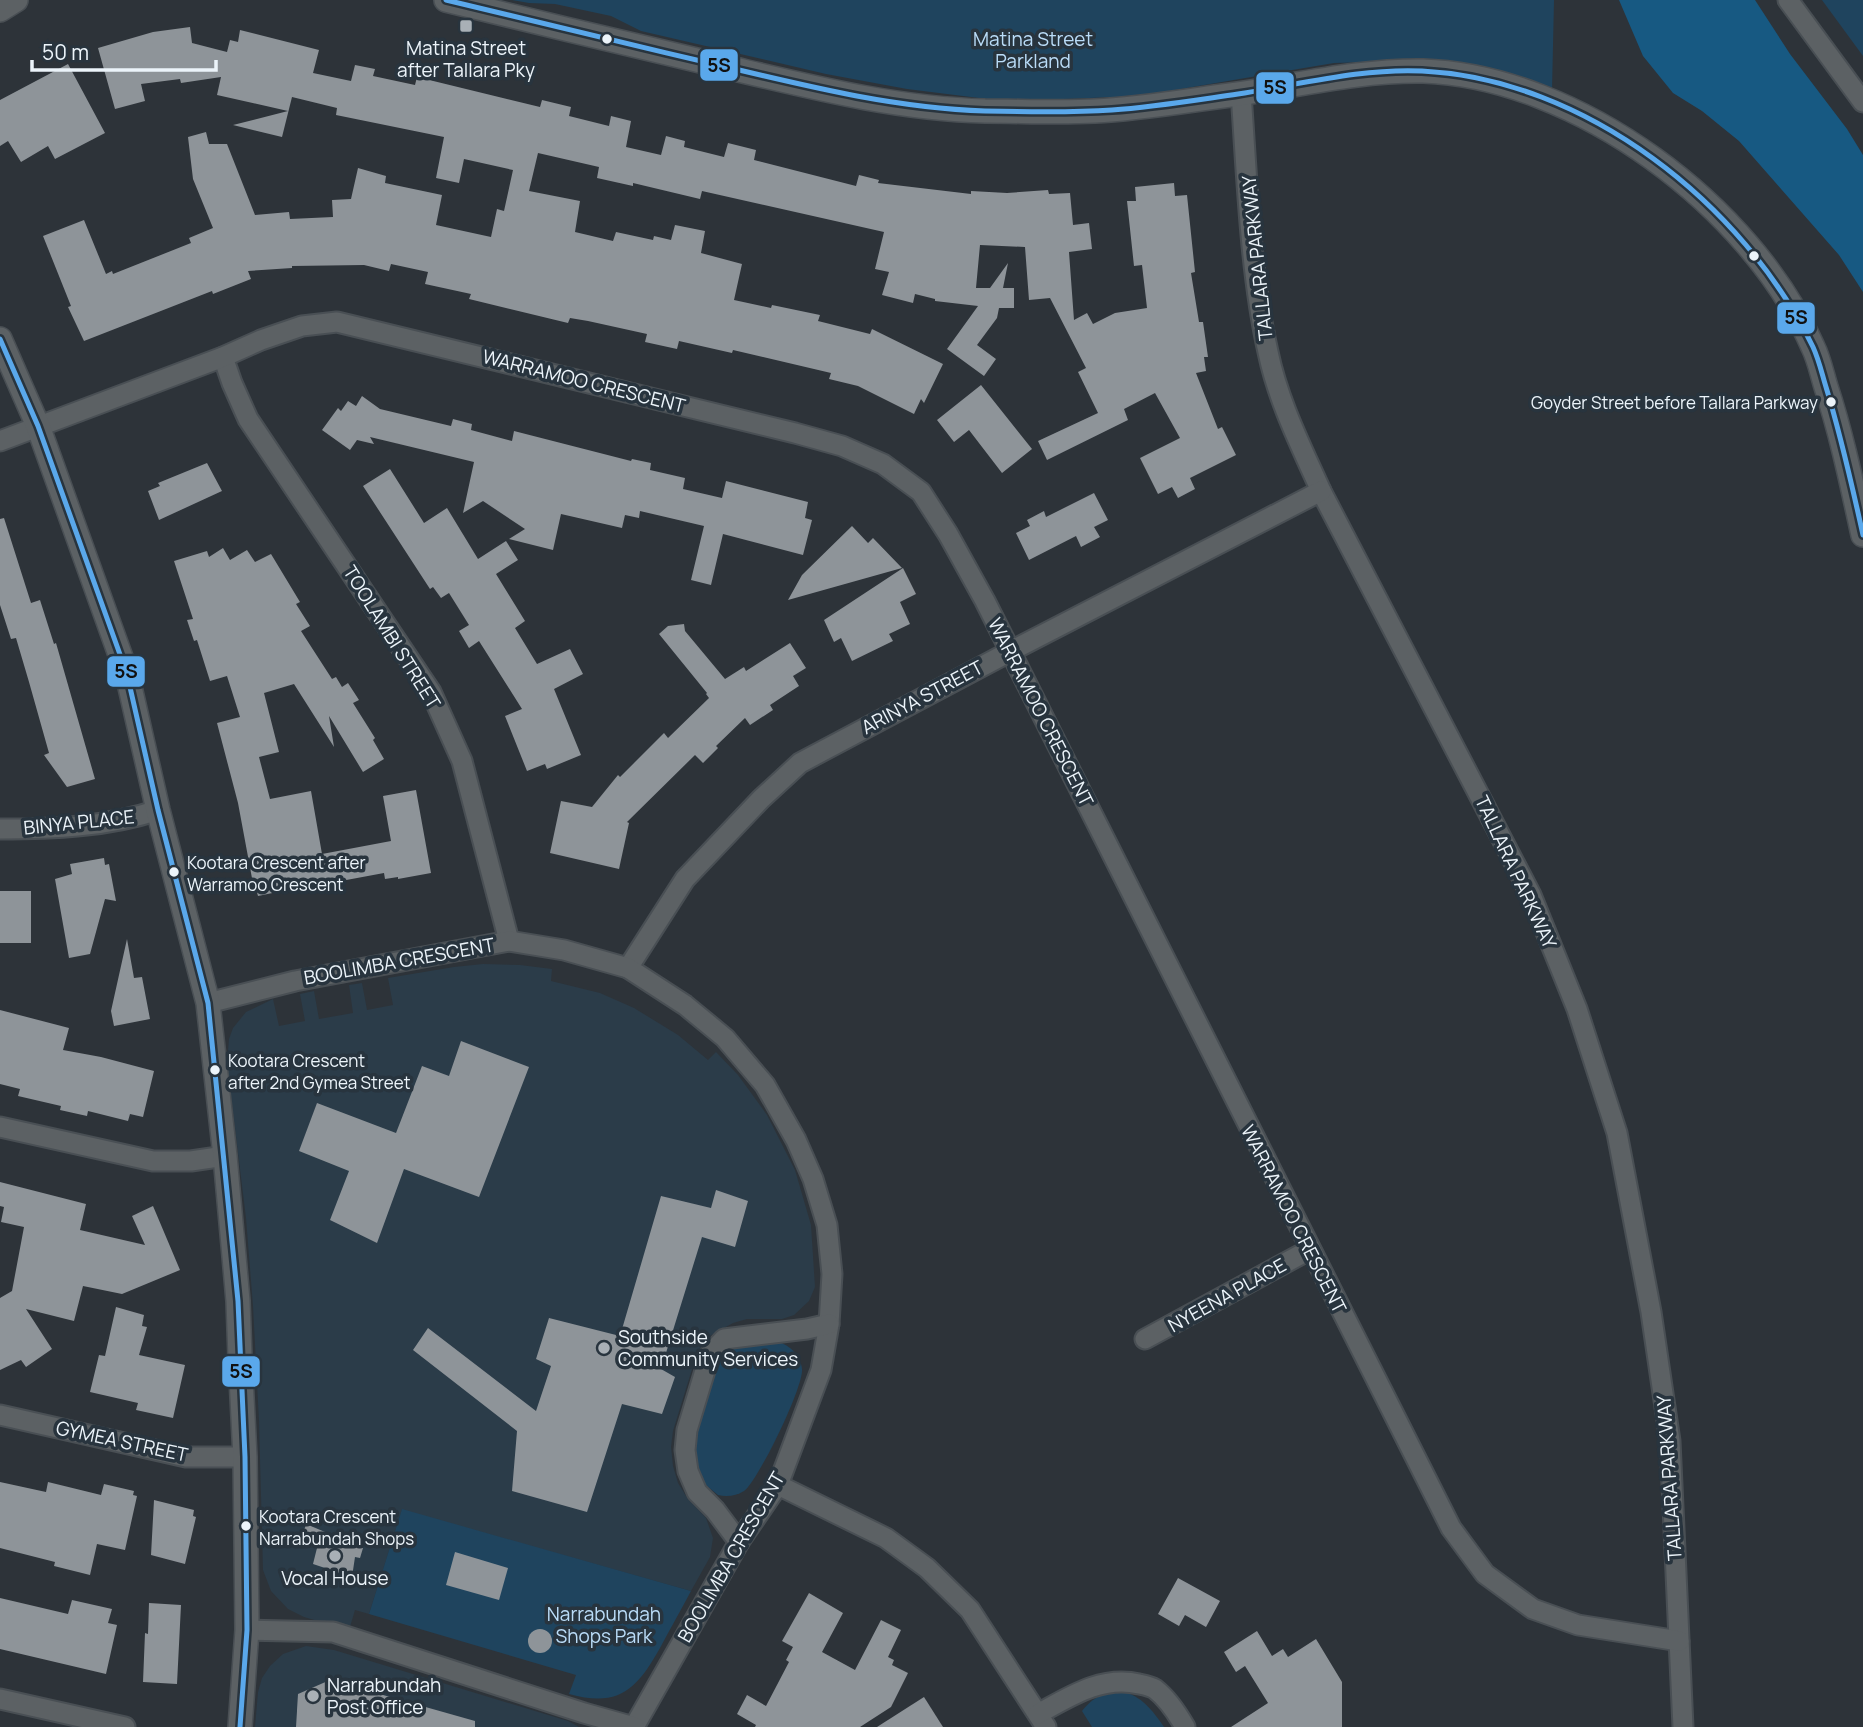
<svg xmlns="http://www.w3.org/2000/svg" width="1863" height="1727" font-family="Manrope,sans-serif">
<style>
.built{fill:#2b3c49}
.green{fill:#1f445e}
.forest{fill:#175982}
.building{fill:#8e9499}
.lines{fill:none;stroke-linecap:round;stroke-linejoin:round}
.minor-casing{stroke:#494f54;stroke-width:23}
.tertiary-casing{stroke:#494f54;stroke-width:26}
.minor{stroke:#5c6164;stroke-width:19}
.tertiary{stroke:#5c6164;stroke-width:23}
.bus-1-casing{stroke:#28343e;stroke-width:10}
.bus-1{stroke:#5aa8eb;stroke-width:5}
.poi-dot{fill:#a9b0b6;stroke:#28343e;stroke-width:2.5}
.bus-dot{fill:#ecf4fa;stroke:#28343e;stroke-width:2.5}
.labels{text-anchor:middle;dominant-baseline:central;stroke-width:7;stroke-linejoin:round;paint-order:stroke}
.bus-label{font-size:17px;fill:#ecf4fa;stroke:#28343e;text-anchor:start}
.park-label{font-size:19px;fill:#badcf8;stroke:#28343e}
.poi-label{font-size:19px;fill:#ecf4fa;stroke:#28343e}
.street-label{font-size:19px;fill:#ecf4fa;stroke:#28343e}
.line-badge{stroke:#28343e;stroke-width:2.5}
.pale-badge-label{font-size:19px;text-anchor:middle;font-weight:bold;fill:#111}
</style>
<rect width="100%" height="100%" fill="#2d3339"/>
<!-- built -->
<g class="built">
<polygon points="483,964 520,965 552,969 551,981 600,993 634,1008 678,1035 708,1060 716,1052 738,1075 767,1115 795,1170 811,1225 815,1287 809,1301 794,1315 782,1319 747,1319 733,1323 708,1337 697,1353 673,1431 671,1447 673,1466 678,1483 688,1499 706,1518 713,1538 710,1557 691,1591 402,1510 369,1614 355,1610 349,1630 304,1617 288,1609 271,1591 263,1570 259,1421 253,1306 246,1218 227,1063 229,1039 233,1028 246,1012 273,999 279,1026 305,1021 300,994 314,991 319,1019 353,1013 349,985 362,983 367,1010 393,1005 388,978 454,967"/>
<polygon points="306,1646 334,1650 568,1721 579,1727 255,1727 258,1692 262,1678 270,1666 283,1654"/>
</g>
<!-- green -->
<g class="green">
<polygon points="512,0 1554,0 1552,91 1401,61 1334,63 1163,92 1116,97 1038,100 987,99 907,89 826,74 641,31 611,16 555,4 529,3"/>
<polygon points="1823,0 1863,0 1863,56 1822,0"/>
<path d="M773,1340c15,4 27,13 29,29 2,17 -44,112 -58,122 -8,5 -17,6 -26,4l-16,-13 -7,-16 -3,-22 22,-75 12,-15 14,-9z"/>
<path d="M402,1509l289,82c-10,19 -21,38 -31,57 -23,41 -41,60 -91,46l7,-19 -207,-61z"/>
<path d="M1121,1691c21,5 31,19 43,36h-72l-10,-16c11,-14 21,-18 39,-20z"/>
</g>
<!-- forest -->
<polygon class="forest" points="1619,0 1755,0 1790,54 1847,129 1863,155 1863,292 1839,255 1739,141 1702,111 1673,93 1643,56"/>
<!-- building -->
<g class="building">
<polygon points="190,27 192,43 227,52 230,40 238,42 240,30 319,50 313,73 351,81 355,65 375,69 373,76 415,85 417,77 540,107 542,100 571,107 569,116 609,126 611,116 631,121 626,147 661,155 666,136 685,141 684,147 724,157 728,143 756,150 754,160 856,186 859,175 879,180 878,183 971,194 971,191 1007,193 1048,190 1049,194 1070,193 1073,225 1089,223 1092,249 1069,252 1074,320 1087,313 1093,324 1115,313 1147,308 1142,265 1134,266 1127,201 1136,201 1135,187 1174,183 1175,196 1187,195 1195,272 1191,273 1199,322 1203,322 1208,357 1204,357 1206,371 1196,373 1218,429 1222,427 1236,455 1190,478 1195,489 1178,498 1172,487 1158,494 1140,458 1180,438 1155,393 1124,409 1128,420 1047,460 1038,441 1098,413 1078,372 1086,368 1050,298 1029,300 1025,247 980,245 976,288 990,288 1008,263 1003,288 1014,288 1014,308 999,308 997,318 977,345 996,359 984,376 947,349 978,306 935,301 935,299 915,294 913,303 882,295 889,272 875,269 884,232 702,191 700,199 633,183 633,186 597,178 599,167 538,153 529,191 580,201 575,232 613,241 616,232 653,240 654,236 671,240 675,225 705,231 701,253 742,264 734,300 771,308 772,305 820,315 818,321 870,334 872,329 943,364 924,403 921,399 914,414 858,386 829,379 831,373 733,350 732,353 679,341 677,349 645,342 647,334 588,321 570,318 568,323 469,299 471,294 425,284 428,272 391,264 389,271 364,265 292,266 292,268 248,271 251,279 213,294 212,291 84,341 68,307 71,306 43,236 84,220 106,274 112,271 113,274 191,243 189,238 213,228 193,179 188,137 206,132 209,144 227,144 255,215 289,212 290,219 333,217 332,200 351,199 358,168 386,176 385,183 442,195 436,225 491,237 497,209 504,211 513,170 464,159 459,183 436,178 444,137 336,115 337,108 292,97 282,137 233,125 288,111 217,95 221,77 181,83 180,79 141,84 145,101 115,109 98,48 153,32"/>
<polygon points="68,64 105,133 55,159 48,146 21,162 8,141 0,146 0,100"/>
<polygon points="981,385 1032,449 1002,473 969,430 954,442 937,420"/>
<polygon points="362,396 380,409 451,426 453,419 472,424 471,430 512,441 514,431 631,461 632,459 651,463 650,470 685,478 683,489 722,498 726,481 808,502 805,518 812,520 803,555 723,534 711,585 691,580 704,526 640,511 639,518 625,515 622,528 561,514 553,550 509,539 525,529 483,501 463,513 474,462 370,437 374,444 357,440 350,450 322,430 338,408 341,411 348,401 356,406"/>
<polygon points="207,463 222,491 159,520 148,491 160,486 158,483"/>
<polygon points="390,469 424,523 447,508 478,559 506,541 518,560 496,574 525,621 515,628 537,664 570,649 583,674 554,689 581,755 547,769 545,764 527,771 505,716 522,709 479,641 469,648 459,631 469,625 449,593 441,598 433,587 430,589 363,486"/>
<polygon points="1094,493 1108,520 1094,527 1100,537 1081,547 1076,536 1029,560 1016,533 1030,526 1027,520 1044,511 1046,517"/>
<polygon points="4,518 31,603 40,600 54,644 56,643 95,779 67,787 44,755 49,753 29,682 16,638 11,639 0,605 0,519"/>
<polygon points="852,526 868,543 873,538 902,568 788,600 802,575"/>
<polygon points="223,548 230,560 247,550 255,562 271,554 300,602 296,604 310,626 301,631 332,679 336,677 342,687 348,683 359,700 353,703 375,738 373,740 384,759 363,772 329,716 334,747 294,684 264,693 279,752 259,757 270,799 311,791 322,854 391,841 383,796 416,790 431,873 398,879 398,877 385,879 384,873 341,881 340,879 258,896 256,889 254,889 238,803 217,723 240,717 227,676 210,681 197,640 194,641 187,620 193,619 174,561 207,551 209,557"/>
<polygon points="903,568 916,594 900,602 910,624 889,634 893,641 852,661 841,638 834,642 824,620"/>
<polygon points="684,624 685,631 725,679 744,667 746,671 790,643 806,668 793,676 799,686 770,705 773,710 750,725 745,718 716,746 718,748 703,763 695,755 627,822 629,823 619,869 550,853 561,801 592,807 618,775 620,777 664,733 668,738 709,698 706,694 707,693 659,634 668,626"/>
<polygon points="104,858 105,865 109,864 116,901 105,899 90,954 69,958 55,879 72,874 70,864"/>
<rect x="0" y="891" width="31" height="52"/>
<polygon points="127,939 134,978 142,977 150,1019 114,1026 111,1011"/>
<polygon points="0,1010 69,1028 63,1050 101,1057 154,1071 143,1117 130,1114 128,1121 88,1111 87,1116 60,1110 61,1106 18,1096 20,1089 0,1084"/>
<polygon points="461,1041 529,1067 479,1197 404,1169 377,1243 330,1220 349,1171 299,1151 317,1103 396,1133 422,1066 449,1076"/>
<polygon points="0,1182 86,1204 80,1230 145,1245 132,1216 153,1206 180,1270 122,1294 83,1286 74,1321 26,1309 52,1349 26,1367 21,1360 0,1370 0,1298 12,1291 24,1227 1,1222 4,1207 0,1206"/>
<polygon points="716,1190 748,1201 735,1247 702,1237 661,1369 675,1377 662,1414 622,1404 587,1512 512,1491 517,1431 413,1350 428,1328 536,1411 551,1366 536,1359 549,1318 620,1336 661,1196 711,1208"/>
<polygon points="116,1307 144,1315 142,1326 147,1327 139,1355 185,1365 173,1418 136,1410 138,1403 90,1392 99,1355 105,1356"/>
<polygon points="0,1482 46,1492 48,1482 101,1495 104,1484 134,1491 133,1495 137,1496 125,1550 97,1544 90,1575 54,1566 55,1562 0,1548"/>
<polygon points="154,1500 194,1510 193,1516 196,1517 185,1564 151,1555"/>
<polygon points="306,1524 363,1548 360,1558 355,1557 352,1577 313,1564 317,1548 300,1544"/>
<polygon points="455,1552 508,1568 499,1600 446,1585"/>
<polygon points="1178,1578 1220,1601 1206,1627 1185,1615 1179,1626 1158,1614"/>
<polygon points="809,1593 843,1613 822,1652 855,1670 881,1620 901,1630 888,1657 894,1660 892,1665 908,1673 891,1707 860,1727 755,1727 756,1725 737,1714 747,1695 766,1706 789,1662 786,1660 793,1647 782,1641"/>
<polygon points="0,1598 68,1614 72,1600 112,1609 108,1623 117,1625 106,1674 0,1649"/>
<polygon points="149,1603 181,1605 177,1684 143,1682 145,1633 148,1634"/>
<circle cx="540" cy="1641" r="12"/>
<polygon points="1257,1631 1272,1656 1283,1649 1288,1657 1316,1639 1342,1682 1342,1727 1231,1727 1268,1703 1245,1666 1236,1672 1224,1652"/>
<polygon points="330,1680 475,1721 475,1727 296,1727 298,1694"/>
<polygon points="924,1697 943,1727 877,1727"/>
</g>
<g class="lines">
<!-- minor casing -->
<g class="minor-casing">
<g id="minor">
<polyline points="1788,0 1863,102"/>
<path d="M1241,93c6,84 9,178 27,259 10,49 33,94 53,139l210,404 46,114 40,124 34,179 19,129 13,286"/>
<polyline points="223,357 232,383 248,419 431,692 462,761 509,941"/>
<polyline points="0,441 223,357 261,340 302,326 337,322 795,433 842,446 883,464 921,492 948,534 985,601 1451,1528 1485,1574 1533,1609 1578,1625 1679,1641"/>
<path d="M0,829c52,0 108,-2 158,-19"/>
<polyline points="628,968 685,879 761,799 800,763 1011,651 1321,491"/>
<polyline points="208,1003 295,981 509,941 564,950 628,968 685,1005 725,1038 765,1085 796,1140 813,1179 827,1225 832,1274 829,1324 821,1370 778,1485 739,1542 634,1727"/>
<polyline points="0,1127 153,1161 191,1161 225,1156"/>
<polyline points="1145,1339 1309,1250"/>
<polyline points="0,1415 186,1457 245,1457"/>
<polyline points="778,1485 886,1538 927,1568 970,1610 1046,1727"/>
<polyline points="739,1542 715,1510 697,1492 688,1471 685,1450 687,1430 710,1354 724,1339 807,1329 829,1324"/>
<polyline points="247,1630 333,1632 584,1713 634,1727"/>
<polyline points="0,1699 125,1727"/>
<path d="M1038,1714c31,-17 64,-39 101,-30 5,1 11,2 16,5 13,10 22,24 30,38"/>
</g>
</g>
<!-- tertiary casing -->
<g class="tertiary-casing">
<g id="tertiary">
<path d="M446,0c93,23 187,45 280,67 85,20 171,42 259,44 36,0 74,2 110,0 47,-2 96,-11 143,-17 61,-9 123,-24 185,-23 154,5 329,136 390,276 6,12 9,27 13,40 16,49 26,98 37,148"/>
<polyline points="0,10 16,0"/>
<polyline points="0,339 38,426 127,674 158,810 208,1003 225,1156 238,1301 240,1358 245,1457 247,1630 240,1727"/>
</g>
</g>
<!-- minor -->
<use href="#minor" class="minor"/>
<!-- tertiary -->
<use href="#tertiary" class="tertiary"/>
<!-- bus-1 casing -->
<g class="bus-1-casing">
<g id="bus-1">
<path d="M446,0c90,22 181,44 272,65 88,21 176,43 267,46 42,1 84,2 127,-1 42,-3 84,-10 126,-16 60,-9 123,-26 184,-23 163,8 321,132 391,276 6,13 9,27 13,40 15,49 26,98 37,148"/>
<polyline points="0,339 38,426 127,674 158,810 208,1003 238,1301 245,1457 247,1630 240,1727"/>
</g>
</g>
<!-- bus-1 -->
<use href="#bus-1" class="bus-1"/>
</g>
<!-- markers -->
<g class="poi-dot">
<rect x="459" y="19" width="14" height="14" rx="3.5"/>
<circle cx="604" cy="1348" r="7"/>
<circle cx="335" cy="1556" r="7"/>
<circle cx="313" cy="1696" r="7"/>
</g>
<g class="bus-dot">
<circle cx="607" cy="39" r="6"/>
<circle cx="1754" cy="256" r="6"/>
<circle cx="1831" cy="402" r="6"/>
<circle cx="174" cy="872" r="6"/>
<circle cx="215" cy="1070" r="6"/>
<circle cx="246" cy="1526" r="6"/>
</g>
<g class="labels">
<!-- bus labels -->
<g class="bus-label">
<text x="1818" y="402" text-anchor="end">Goyder Street before Tallara Parkway</text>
<text x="187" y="862">Kootara Crescent after<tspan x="187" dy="22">Warramoo Crescent</tspan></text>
<text x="228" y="1060">Kootara Crescent<tspan x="228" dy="22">after 2nd Gymea Street</tspan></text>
<text x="259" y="1516">Kootara Crescent<tspan x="259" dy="22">Narrabundah Shops</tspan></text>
</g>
<!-- park labels -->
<g class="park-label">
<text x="1033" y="39">Matina Street<tspan x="1033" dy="22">Parkland</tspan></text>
<text x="604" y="1614">Narrabundah<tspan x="604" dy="22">Shops Park</tspan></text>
</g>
<!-- poi labels -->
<g class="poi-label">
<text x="466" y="48">Matina Street<tspan x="466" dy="22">after Tallara Pky</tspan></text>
<text x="618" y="1337" text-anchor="start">Southside<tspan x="618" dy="22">Community Services</tspan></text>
<text x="335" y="1578">Vocal House</text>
<text x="327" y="1685" text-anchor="start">Narrabundah<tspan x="327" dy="22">Post Office</tspan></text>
</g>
<!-- street labels -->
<g class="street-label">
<text transform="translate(1257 258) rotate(-96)">TALLARA PARKWAY</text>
<text transform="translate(584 381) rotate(14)">WARRAMOO CRESCENT</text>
<text transform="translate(392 637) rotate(58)">TOOLAMBI STREET</text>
<text transform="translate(922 697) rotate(-28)">ARINYA STREET</text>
<text transform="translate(1041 712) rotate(63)">WARRAMOO CRESCENT</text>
<text transform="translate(79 822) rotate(-6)">BINYA PLACE</text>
<text transform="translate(1516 872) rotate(65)">TALLARA PARKWAY</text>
<text transform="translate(399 961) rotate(-10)">BOOLIMBA CRESCENT</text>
<text transform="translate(1294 1219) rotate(63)">WARRAMOO CRESCENT</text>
<text transform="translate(1227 1295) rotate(-29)">NYEENA PLACE</text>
<text transform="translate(122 1441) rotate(12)">GYMEA STREET</text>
<text transform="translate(1669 1478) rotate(-94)">TALLARA PARKWAY</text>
<text transform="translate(731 1557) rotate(-60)">BOOLIMBA CRESCENT</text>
</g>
</g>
<g class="line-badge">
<rect x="699" y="48" width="40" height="34" rx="7" fill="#5aa8eb"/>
<rect x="1255" y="71" width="40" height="34" rx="7" fill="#5aa8eb"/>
<rect x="1776" y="301" width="40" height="34" rx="7" fill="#5aa8eb"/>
<rect x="106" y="655" width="40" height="33" rx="7" fill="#5aa8eb"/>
<rect x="221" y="1355" width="40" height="33" rx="7" fill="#5aa8eb"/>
</g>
<g class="pale-badge-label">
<text x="719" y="72">5S</text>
<text x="1275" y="94">5S</text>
<text x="1796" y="324">5S</text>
<text x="126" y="678">5S</text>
<text x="241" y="1378">5S</text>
</g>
<!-- scale -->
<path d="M32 60v10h184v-10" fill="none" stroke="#ecf4fa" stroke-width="3.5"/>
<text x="42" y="60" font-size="21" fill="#ecf4fa" stroke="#28343e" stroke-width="5" paint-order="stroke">50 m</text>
</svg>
